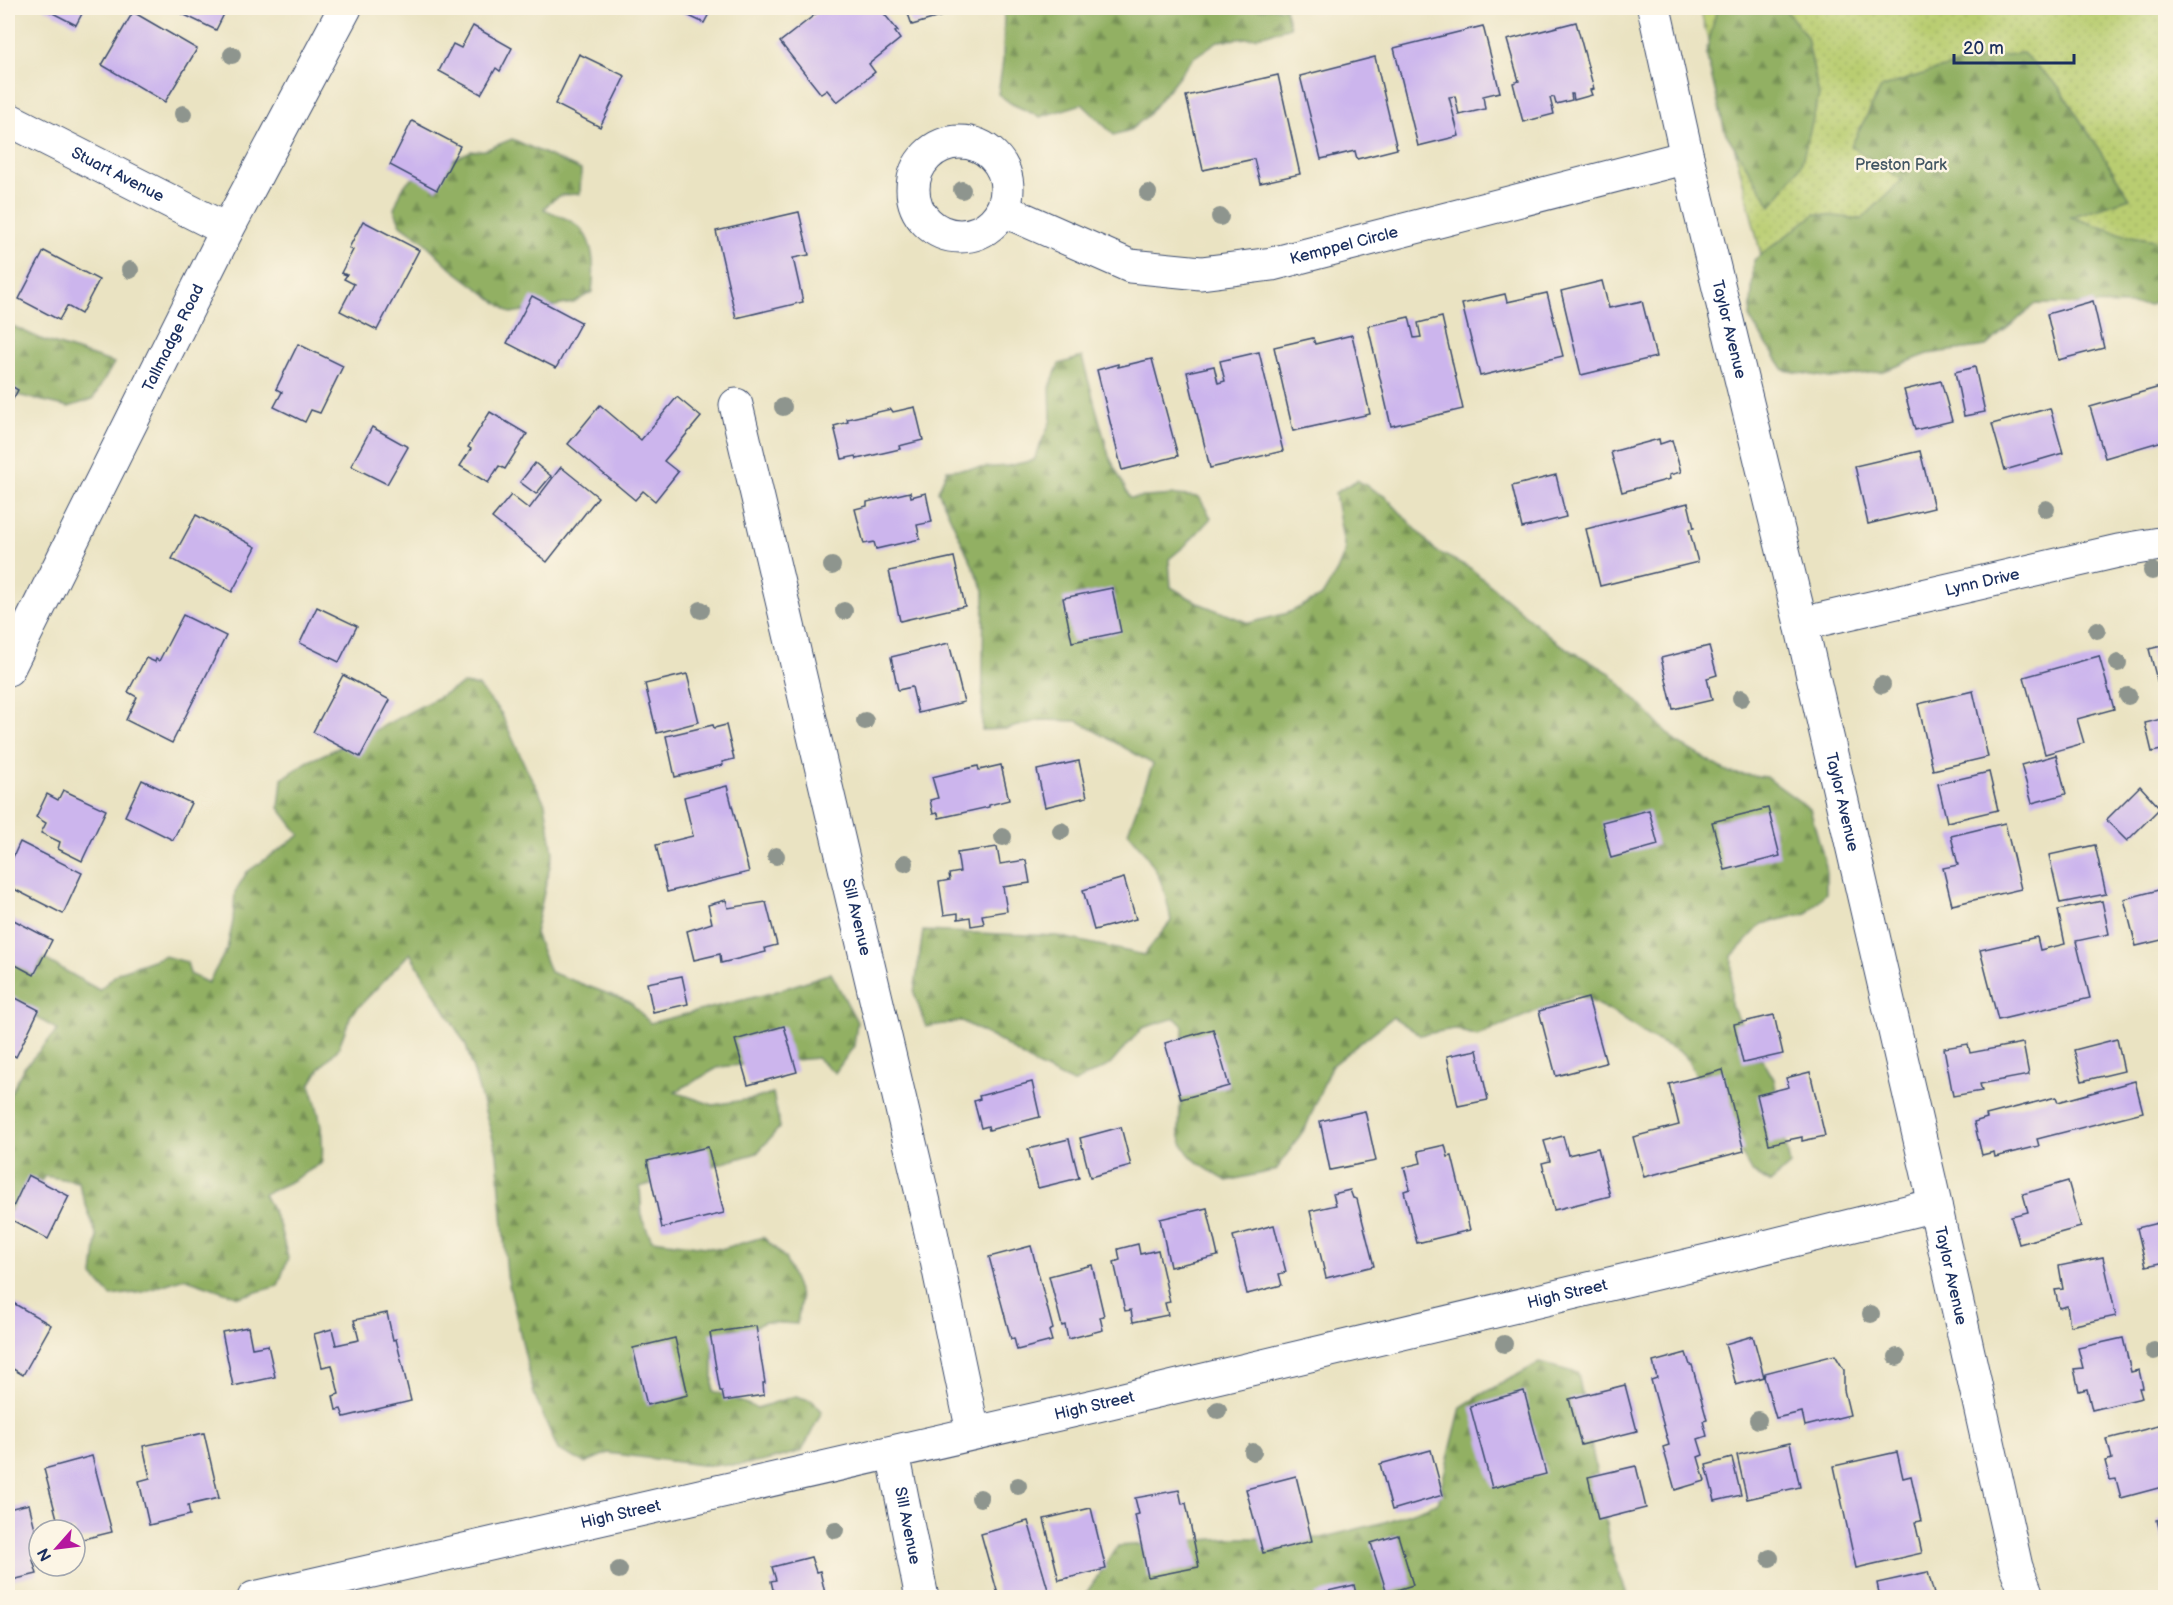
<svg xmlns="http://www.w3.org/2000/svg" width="2173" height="1605" font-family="'Balsamiq Sans',sans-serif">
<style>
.grass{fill:url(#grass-dots);stroke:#6a7e68;stroke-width:1.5}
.forest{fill:url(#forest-firs);stroke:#567060;stroke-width:1.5}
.building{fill:#ccb5ed}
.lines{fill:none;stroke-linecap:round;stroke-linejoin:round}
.street-casing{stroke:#3a4a6d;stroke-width:35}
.secondary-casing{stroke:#3a4a6d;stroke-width:35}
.street{stroke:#fff;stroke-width:33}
.secondary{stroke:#fff;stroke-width:33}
.tree{fill:#8e958e}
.labels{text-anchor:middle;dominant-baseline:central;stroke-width:5;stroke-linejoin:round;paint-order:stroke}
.park-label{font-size:16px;fill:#425663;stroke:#fcf5e5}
.street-label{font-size:16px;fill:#1b2f5e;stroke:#fcf5e5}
</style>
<defs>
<pattern id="grass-dots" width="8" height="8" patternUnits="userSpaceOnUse" patternTransform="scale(1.5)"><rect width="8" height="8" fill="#b9cd71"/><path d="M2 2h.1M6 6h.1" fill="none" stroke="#9eb064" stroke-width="1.8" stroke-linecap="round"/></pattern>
<pattern id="forest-firs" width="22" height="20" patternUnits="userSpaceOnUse" patternTransform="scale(1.5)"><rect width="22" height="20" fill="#92b063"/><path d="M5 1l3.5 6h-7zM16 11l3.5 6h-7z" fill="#769055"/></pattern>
</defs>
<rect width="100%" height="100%" fill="#fcf5e5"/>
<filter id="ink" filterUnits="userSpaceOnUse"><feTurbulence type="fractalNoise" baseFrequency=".0167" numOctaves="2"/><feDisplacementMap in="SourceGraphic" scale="12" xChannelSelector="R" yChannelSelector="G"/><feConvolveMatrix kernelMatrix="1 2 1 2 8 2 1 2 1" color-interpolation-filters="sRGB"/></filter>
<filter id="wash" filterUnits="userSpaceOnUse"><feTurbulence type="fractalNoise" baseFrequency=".008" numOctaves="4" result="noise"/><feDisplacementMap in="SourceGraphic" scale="24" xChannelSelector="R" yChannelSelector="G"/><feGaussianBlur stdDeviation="1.35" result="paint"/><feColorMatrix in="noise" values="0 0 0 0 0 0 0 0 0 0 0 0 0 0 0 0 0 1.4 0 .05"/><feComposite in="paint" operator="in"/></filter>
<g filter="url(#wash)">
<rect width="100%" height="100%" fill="#eae3c2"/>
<!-- grass -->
<polygon class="grass" points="1700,8 2165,8 2165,264 1785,352"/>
<!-- forest -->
<g class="forest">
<polygon points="1004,8 1285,8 1290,27 1256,37 1218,41 1193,58 1147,116 1130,130 1114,135 1082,104 1040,117 1012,104 998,94 1003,61"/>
<polygon points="1717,8 1784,8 1807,37 1819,96 1801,165 1771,206 1725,132 1706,53"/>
<path d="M2023,53l36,34 71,111 -59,19 54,18 30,5 10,29v26l-16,10 -113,-1 -50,42 -58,8 -44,17 -54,7 -46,-8 -34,-51 4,-59 61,-46 47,5 40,-39 -51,-34 30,-58c48,-17 91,-30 142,-35z"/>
<path d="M512,139l69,31 -1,24c-16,0 -26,1 -36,15 10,5 21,8 30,14 21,14 21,46 18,69l-19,11 -62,10 -59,-44 -29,-28 -22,-16 -7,-16 8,-20 6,-8 63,-30 14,-1z"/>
<polygon points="8,324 43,340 114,363 93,399 69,407 8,393"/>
<path d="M1082,357l27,99 21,42 47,-3 22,2 12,21 -24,26 -18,15 2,28 27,16 51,20 39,-10 34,-17 15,-25 8,-20 -10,-58 22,-13 29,17 50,54 34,17 88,75 52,30 66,69 54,31 36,4 44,32 16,57v27l-19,20 -45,11 -30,32 -1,50 43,73 16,86 -20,18 -19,-12 -67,-117 -36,-18 -32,-22 -39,-20 -100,42 -23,-7 -34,6 -27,-18 -62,49 -25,61 -30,43 -49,11c-20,-12 -44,-23 -48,-48l4,-107 -8,-8 -33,10 -32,37 -37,18 -36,-17 -36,-24 -39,-21 -36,6 -12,-34 9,-62 134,5 87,19 27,-34c-7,-42 -16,-57 -43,-89l25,-68 -75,-43 -37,-1 -34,9 -25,1 2,-140 -46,-99 9,-21 61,-4 26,-6 17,-40 -1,-34 9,-22z"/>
<path d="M463,684l15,2 23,27 25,55 19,35 8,49 -18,81 15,39 80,30 20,21 121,-30 60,-20 26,49 -3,24 -19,27 -18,-15 -98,9 -44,25 38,13 44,-7 16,-5 7,34 -23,26 -117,34 2,32 10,21 69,9 42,-12 22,21 16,40 -4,26 -32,-2 -52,23v46l44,17 39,-12 17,5 9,10 -20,40 -41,11 -22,3h-38l-93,-12 -23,10 -27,-13 -24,-56 -27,-118 -10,-123 -31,-108 -56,-92 -59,62 -13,34 -18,19 -10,17c10,28 14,48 12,78l-34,20 -24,11 15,30 9,34 -10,28 -39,11 -55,-19 -41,14 -32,4 -18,-20 4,-39 -19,-55 -33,-6 -23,30 -14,6v-113l15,-30 35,-39 -50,-29v-63l91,52 20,-18 45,-16 23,6 3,12 18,9 19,-34 6,-28 2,-29 12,-20 53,-37 -21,-27 3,-29 25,-17 61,-28z"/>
<polygon points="1539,1363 1578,1373 1611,1551 1628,1597 1080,1598 1087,1592 1118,1546 1229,1538 1321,1538 1385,1522 1437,1503 1461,1407 1482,1394"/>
</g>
<g id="blocks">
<!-- building -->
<g class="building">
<polygon points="43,8 85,8 76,25"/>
<polygon points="170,8 227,8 216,30"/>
<polygon points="672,8 712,8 704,23"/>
<polygon points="813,8 884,8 881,10 898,31 895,32 900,39 869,64 875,72 837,102 827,90 821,94 780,42 817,13"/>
<polygon points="906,8 955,8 956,12 912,25"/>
<polygon points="133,12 197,49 165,102 102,65"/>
<polygon points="1576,22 1594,89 1590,90 1592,95 1574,100 1573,94 1571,94 1572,100 1556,104 1554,97 1550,98 1554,114 1523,122 1513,83 1519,81 1507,40"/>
<polygon points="473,26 512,48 500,71 496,68 481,94 439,71 453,44 461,48"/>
<polygon points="1483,26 1500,92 1483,96 1485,109 1459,115 1455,96 1449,97 1459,136 1418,146 1394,48"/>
<polygon points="579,54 625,76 600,127 555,104"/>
<polygon points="1375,57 1397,149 1357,159 1355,151 1321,159 1300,76"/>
<polygon points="1278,75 1300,174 1260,183 1254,159 1203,170 1186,96"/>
<polygon points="412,121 460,146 437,190 390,165"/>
<polygon points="799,212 809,255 793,258 803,302 736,318 716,231"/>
<polygon points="363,221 419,250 377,330 340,311 354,284 344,279 347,275 341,273 353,250 349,248"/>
<polygon points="44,251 99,280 81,314 67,306 59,320 19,299"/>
<polygon points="1602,281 1609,308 1642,301 1656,357 1581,375 1561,291"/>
<polygon points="1547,293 1563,356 1480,376 1462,304 1505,294 1507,302"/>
<polygon points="532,296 581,322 556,368 507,343"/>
<polygon points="2093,301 2104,348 2058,360 2047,314"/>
<polygon points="1409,317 1414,338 1421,337 1418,323 1442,317 1463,409 1391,426 1368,326"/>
<polygon points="1352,335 1370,414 1293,431 1274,347 1313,338 1315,344"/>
<polygon points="298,344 343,366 320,413 311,410 305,422 274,407 282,392 276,389"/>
<polygon points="1259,352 1283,451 1210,468 1187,372 1214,366 1218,383 1225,381 1220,361"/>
<polygon points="1152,359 1178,456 1122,470 1097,370 1118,364 1118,367"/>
<polygon points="1975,367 1985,412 1964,416 1955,372"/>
<polygon points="1941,381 1952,421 1915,430 1904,390"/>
<polygon points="8,384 18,390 8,408"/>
<polygon points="2160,387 2166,406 2166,440 2105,458 2090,407"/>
<polygon points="677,397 701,417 664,461 678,472 655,501 643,491 635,500 568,444 600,405 641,440"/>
<polygon points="915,407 923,440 899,446 900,449 857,459 856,456 842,459 834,426 848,422 847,419 891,409 893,412"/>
<polygon points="2050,408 2063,453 2005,470 1992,424"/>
<polygon points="490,412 527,434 505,469 499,466 488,483 460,466 471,449 468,447"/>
<polygon points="372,427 408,447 387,484 351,466"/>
<polygon points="1659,439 1660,444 1672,440 1681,472 1669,475 1670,479 1622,492 1611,452"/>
<polygon points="1920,451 1934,508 1868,524 1855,466"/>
<polygon points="535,463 551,476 536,494 520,482"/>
<polygon points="561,467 598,497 547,562 492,518 511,495 529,509"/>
<polygon points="1556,475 1566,517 1522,528 1512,486"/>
<polygon points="910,492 911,497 926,493 932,522 917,525 920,539 876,549 874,542 864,544 855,509 867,506 867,502"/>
<polygon points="1688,503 1694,528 1689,529 1698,562 1600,586 1586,529"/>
<polygon points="196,515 256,547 232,592 172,559"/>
<polygon points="954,557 965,606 900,621 889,571"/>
<polygon points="1112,588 1121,632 1072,642 1063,598"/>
<polygon points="317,607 357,626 339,662 300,643"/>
<polygon points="183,615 226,636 172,743 126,720 137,697 128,692 146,658 155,662 156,659 159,661"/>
<polygon points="949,643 964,702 918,713 912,687 898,690 891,657"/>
<polygon points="2166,645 2166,711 2165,711 2149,649"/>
<polygon points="1709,646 1717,675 1707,678 1712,700 1673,709 1661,658"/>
<polygon points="2099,656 2114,709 2077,719 2084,743 2045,754 2024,677"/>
<polygon points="687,674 699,722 657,733 645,684"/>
<polygon points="343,675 390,700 360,757 313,732"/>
<polygon points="1973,691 1988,757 1933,770 1918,704"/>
<polygon points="2166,718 2166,749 2152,752 2145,723"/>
<polygon points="713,725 714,728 726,725 734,759 722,762 723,765 675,777 666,736"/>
<polygon points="2056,755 2066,794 2032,803 2021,765"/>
<polygon points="1079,761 1087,797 1045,807 1037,770"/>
<polygon points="1001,765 1009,800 989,805 989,807 939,818 938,813 933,814 930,800 938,798 932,777 978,766 979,770"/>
<polygon points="1989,772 1998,810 1947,822 1938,784"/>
<polygon points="142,780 191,803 173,840 125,816"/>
<polygon points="727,786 749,872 667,892 656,845 693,836 684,797"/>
<polygon points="2140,786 2160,808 2127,841 2106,820"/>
<polygon points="63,790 106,810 82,861 58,849 60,842 41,833 46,823 36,817 47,794 58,800"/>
<polygon points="1768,808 1780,856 1725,870 1712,822"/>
<polygon points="1649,810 1658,845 1611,858 1602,822"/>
<polygon points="2005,823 2021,889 1952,905 1943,868 1958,865 1951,836"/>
<polygon points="20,842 82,873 63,914 8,886 8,868"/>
<polygon points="2095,845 2106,894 2060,903 2049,855"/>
<polygon points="997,847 1000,864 1026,860 1030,883 1003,887 1007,911 982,915 984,924 971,926 970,917 958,919 958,913 944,915 939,882 950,880 949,874 960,872 957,853"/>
<polygon points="1124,878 1136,919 1094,930 1083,890"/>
<polygon points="2166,888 2166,939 2136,946 2124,899"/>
<polygon points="726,900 728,908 766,902 777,945 765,948 766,952 721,963 720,954 694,960 687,931 712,923 708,905"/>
<polygon points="2102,901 2109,934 2076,941 2090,998 1998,1020 1980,950 2037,937 2040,950 2065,944 2058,910"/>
<polygon points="8,917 52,940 34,975 8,961"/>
<polygon points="682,976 688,1004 653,1012 647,983"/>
<polygon points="8,994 39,1010 16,1057 8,1052"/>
<polygon points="1588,998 1606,1063 1556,1076 1539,1011"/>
<polygon points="1774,1015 1783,1054 1743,1063 1734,1024"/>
<polygon points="784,1026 797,1072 748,1085 735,1040"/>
<polygon points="1213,1029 1229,1086 1181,1099 1165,1043"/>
<polygon points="2117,1039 2124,1071 2082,1081 2074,1050"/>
<polygon points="2023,1043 2029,1075 1980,1084 1982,1091 1953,1096 1944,1048 1968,1044 1970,1053"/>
<polygon points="1477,1050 1488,1100 1458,1106 1447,1056"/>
<polygon points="1723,1070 1744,1151 1644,1177 1633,1137 1679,1125 1669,1084"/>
<polygon points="1810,1072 1825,1136 1802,1141 1802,1137 1769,1144 1757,1095 1789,1087 1786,1078"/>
<polygon points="2135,1081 2143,1112 2037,1139 2039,1146 1995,1157 1994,1152 1982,1155 1974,1122 1987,1118 1986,1115 2056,1097 2058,1102"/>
<polygon points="1032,1082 1040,1117 989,1130 988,1126 981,1128 974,1101 980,1099 979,1096"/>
<polygon points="1365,1111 1376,1161 1330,1170 1320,1121"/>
<polygon points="1121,1127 1131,1166 1090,1177 1080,1138"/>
<polygon points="1563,1136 1568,1155 1598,1148 1610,1196 1554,1210 1542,1163 1550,1161 1544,1141"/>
<polygon points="1069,1139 1079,1178 1038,1188 1028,1149"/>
<polygon points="1445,1145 1448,1157 1452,1156 1470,1230 1417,1243 1404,1191 1410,1189 1404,1167 1421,1163 1418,1151"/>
<polygon points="708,1147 724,1213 662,1228 647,1161"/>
<polygon points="28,1175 69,1196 48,1239 8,1218"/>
<polygon points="2068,1181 2081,1227 2019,1244 2011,1216 2028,1212 2023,1194"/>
<polygon points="1350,1190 1353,1198 1357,1199 1374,1266 1326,1278 1310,1211 1336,1205 1333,1194"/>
<polygon points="1207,1208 1218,1256 1170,1267 1160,1219"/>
<polygon points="2166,1221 2166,1262 2146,1266 2137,1228"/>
<polygon points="1274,1225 1286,1272 1279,1274 1282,1285 1247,1294 1233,1236"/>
<polygon points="1138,1244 1140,1254 1158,1250 1170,1302 1165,1303 1168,1315 1133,1322 1131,1310 1125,1311 1114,1262 1120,1260 1118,1249"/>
<polygon points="1031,1246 1053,1329 1049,1331 1052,1341 1017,1350 1014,1338 1011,1339 989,1257"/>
<polygon points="2103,1257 2116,1316 2070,1326 2067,1306 2059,1308 2055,1290 2063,1289 2059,1266"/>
<polygon points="1092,1265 1104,1316 1100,1317 1103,1330 1068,1339 1065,1325 1062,1326 1049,1276"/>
<polygon points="8,1300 51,1325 23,1375 8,1366"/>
<polygon points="387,1313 393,1340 396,1339 411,1401 344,1417 341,1409 336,1410 333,1396 339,1394 332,1365 322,1367 314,1334 332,1329 336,1345 359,1340 354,1320"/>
<polygon points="756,1326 765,1383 763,1383 764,1395 724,1401 722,1391 720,1391 710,1333"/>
<polygon points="248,1327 252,1348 268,1345 275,1377 233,1386 222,1332"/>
<polygon points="1753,1336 1764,1377 1736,1385 1725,1344"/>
<polygon points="675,1338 688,1395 647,1405 633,1348"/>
<polygon points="2123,1338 2131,1372 2139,1370 2143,1388 2139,1388 2142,1398 2092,1410 2087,1389 2079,1391 2074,1369 2083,1368 2078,1348"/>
<polygon points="1686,1353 1690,1365 1692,1365 1707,1420 1703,1421 1707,1436 1698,1439 1703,1455 1698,1457 1705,1481 1675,1490 1663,1447 1669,1445 1651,1380 1657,1378 1653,1362"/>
<polygon points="1835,1355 1844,1370 1844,1390 1850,1415 1805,1426 1802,1412 1776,1418 1764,1377 1765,1373"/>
<polygon points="1625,1385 1637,1431 1581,1445 1569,1399"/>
<polygon points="1524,1391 1546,1474 1492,1488 1470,1406"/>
<polygon points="2166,1424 2166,1486 2121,1498 2116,1479 2110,1480 2105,1461 2112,1459 2107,1439"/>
<polygon points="204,1433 219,1498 188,1505 190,1515 149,1525 139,1481 150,1478 143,1446"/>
<polygon points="1790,1443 1800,1487 1747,1499 1737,1455"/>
<polygon points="1431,1450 1443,1495 1392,1510 1380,1464"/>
<polygon points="1897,1452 1903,1478 1911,1476 1921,1521 1915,1522 1922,1553 1856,1568 1834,1466"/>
<polygon points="92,1456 112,1532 75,1541 75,1530 60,1530 44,1469"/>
<polygon points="1732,1458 1741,1495 1715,1501 1706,1465"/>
<polygon points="1636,1466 1646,1508 1598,1520 1588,1477"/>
<polygon points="1296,1476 1312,1541 1263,1553 1246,1489"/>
<polygon points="1179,1490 1182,1504 1186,1503 1199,1567 1148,1577 1135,1515 1139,1514 1135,1498"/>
<polygon points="29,1504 39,1545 39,1559 33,1560 37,1574 8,1581 8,1509"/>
<polygon points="1091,1508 1106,1569 1059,1580 1044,1519"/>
<polygon points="2166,1518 2166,1550 2165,1550 2157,1520"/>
<polygon points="1028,1521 1049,1593 1031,1598 999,1598 981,1534"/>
<polygon points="1398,1535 1413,1585 1387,1593 1371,1543"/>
<polygon points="811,1557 816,1572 820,1571 826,1598 775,1598 771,1581 776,1580 772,1567"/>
<polygon points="1928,1572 1935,1598 1880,1598 1877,1583"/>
<polygon points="1354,1585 1357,1598 1316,1598 1315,1594"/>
</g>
</g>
</g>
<g filter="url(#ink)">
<use href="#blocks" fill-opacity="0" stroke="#3a4a6d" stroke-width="1.5"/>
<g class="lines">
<!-- street casing -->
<g class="street-casing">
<g id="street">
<path id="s1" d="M1654,8l33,149 114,467 130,563 85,380 12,31"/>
<path id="s2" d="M8,119l219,111"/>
<circle cx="960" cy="189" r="47"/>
<path id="s3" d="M1003,210l127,56 71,7 71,-9 415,-107"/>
<path id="s4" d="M736,405l195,827 42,200"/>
<path id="s5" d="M1801,624l317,-73 48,-8"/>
<path id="s6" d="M893,1453l29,145"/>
<path id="s7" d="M254,1598l844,-193 651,-154 186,-46"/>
</g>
</g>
<!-- secondary casing -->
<g class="secondary-casing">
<g id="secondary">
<path id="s8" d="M8,669l219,-439 118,-222"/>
</g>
</g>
<!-- street -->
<use href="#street" class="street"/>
<!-- secondary -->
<use href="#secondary" class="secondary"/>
</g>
<!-- trees -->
<g class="tree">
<circle cx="232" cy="55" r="9"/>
<circle cx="183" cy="114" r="9"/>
<circle cx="962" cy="190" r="9"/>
<circle cx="1148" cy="193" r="9"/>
<circle cx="1220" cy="217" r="9"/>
<circle cx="130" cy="270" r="9"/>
<circle cx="783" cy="407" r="9"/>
<circle cx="2046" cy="509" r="9"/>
<circle cx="832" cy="566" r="9"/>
<circle cx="2152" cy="571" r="9"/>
<circle cx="701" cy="610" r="9"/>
<circle cx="844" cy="611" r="9"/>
<circle cx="2097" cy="630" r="9"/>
<circle cx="2118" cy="663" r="9"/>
<circle cx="1882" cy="685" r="9"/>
<circle cx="2128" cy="696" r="9"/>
<circle cx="1741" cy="698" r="9"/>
<circle cx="865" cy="721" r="9"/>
<circle cx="1061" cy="831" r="9"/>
<circle cx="1003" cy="837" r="9"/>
<circle cx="776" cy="856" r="9"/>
<circle cx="905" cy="863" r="9"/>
<circle cx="1871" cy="1314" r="9"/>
<circle cx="1504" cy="1344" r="9"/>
<circle cx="2154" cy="1351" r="9"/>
<circle cx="1897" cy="1357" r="9"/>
<circle cx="1218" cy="1410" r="9"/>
<circle cx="1758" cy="1420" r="9"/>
<circle cx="1253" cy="1452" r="9"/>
<circle cx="1018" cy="1486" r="9"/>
<circle cx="980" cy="1498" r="9"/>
<circle cx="835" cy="1530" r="9"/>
<circle cx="1770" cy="1558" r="9"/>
<circle cx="619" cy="1570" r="9"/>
</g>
</g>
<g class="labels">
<!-- park labels -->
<g class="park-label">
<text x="1901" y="165">Preston Park</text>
</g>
<!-- street labels -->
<g class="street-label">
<text stroke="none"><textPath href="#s2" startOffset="123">Stuart Avenue</textPath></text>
<text stroke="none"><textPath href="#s3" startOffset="356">Kemppel Circle</textPath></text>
<text stroke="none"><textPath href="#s1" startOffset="330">Taylor Avenue</textPath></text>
<text stroke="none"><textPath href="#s8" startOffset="370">Tallmadge Road</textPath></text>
<text stroke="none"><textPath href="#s5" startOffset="186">Lynn Drive</textPath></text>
<text stroke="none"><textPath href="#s1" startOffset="816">Taylor Avenue</textPath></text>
<text stroke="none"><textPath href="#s4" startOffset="526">Sill Avenue</textPath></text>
<text stroke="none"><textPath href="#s1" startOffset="1302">Taylor Avenue</textPath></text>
<text stroke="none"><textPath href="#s7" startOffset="1348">High Street</textPath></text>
<text stroke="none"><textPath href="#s7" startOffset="862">High Street</textPath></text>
<text stroke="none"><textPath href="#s7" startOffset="376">High Street</textPath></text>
<text stroke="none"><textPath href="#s6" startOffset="74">Sill Avenue</textPath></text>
</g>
</g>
<!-- margin -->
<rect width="2173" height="1605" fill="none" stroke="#fcf5e5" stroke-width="30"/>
<!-- north arrow -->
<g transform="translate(57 1548) rotate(242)"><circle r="28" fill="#fcf5e5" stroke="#a2a6af" stroke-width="1.5"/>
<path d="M0-4.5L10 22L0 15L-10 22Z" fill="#b5179e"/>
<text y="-9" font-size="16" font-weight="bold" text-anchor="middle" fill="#1b2f5e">N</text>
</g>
<!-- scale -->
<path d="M1954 54v9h120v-9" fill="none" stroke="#1b2f5e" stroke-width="3"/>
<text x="1963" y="54" font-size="18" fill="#1b2f5e" stroke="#fcf5e5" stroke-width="4.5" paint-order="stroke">20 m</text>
</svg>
